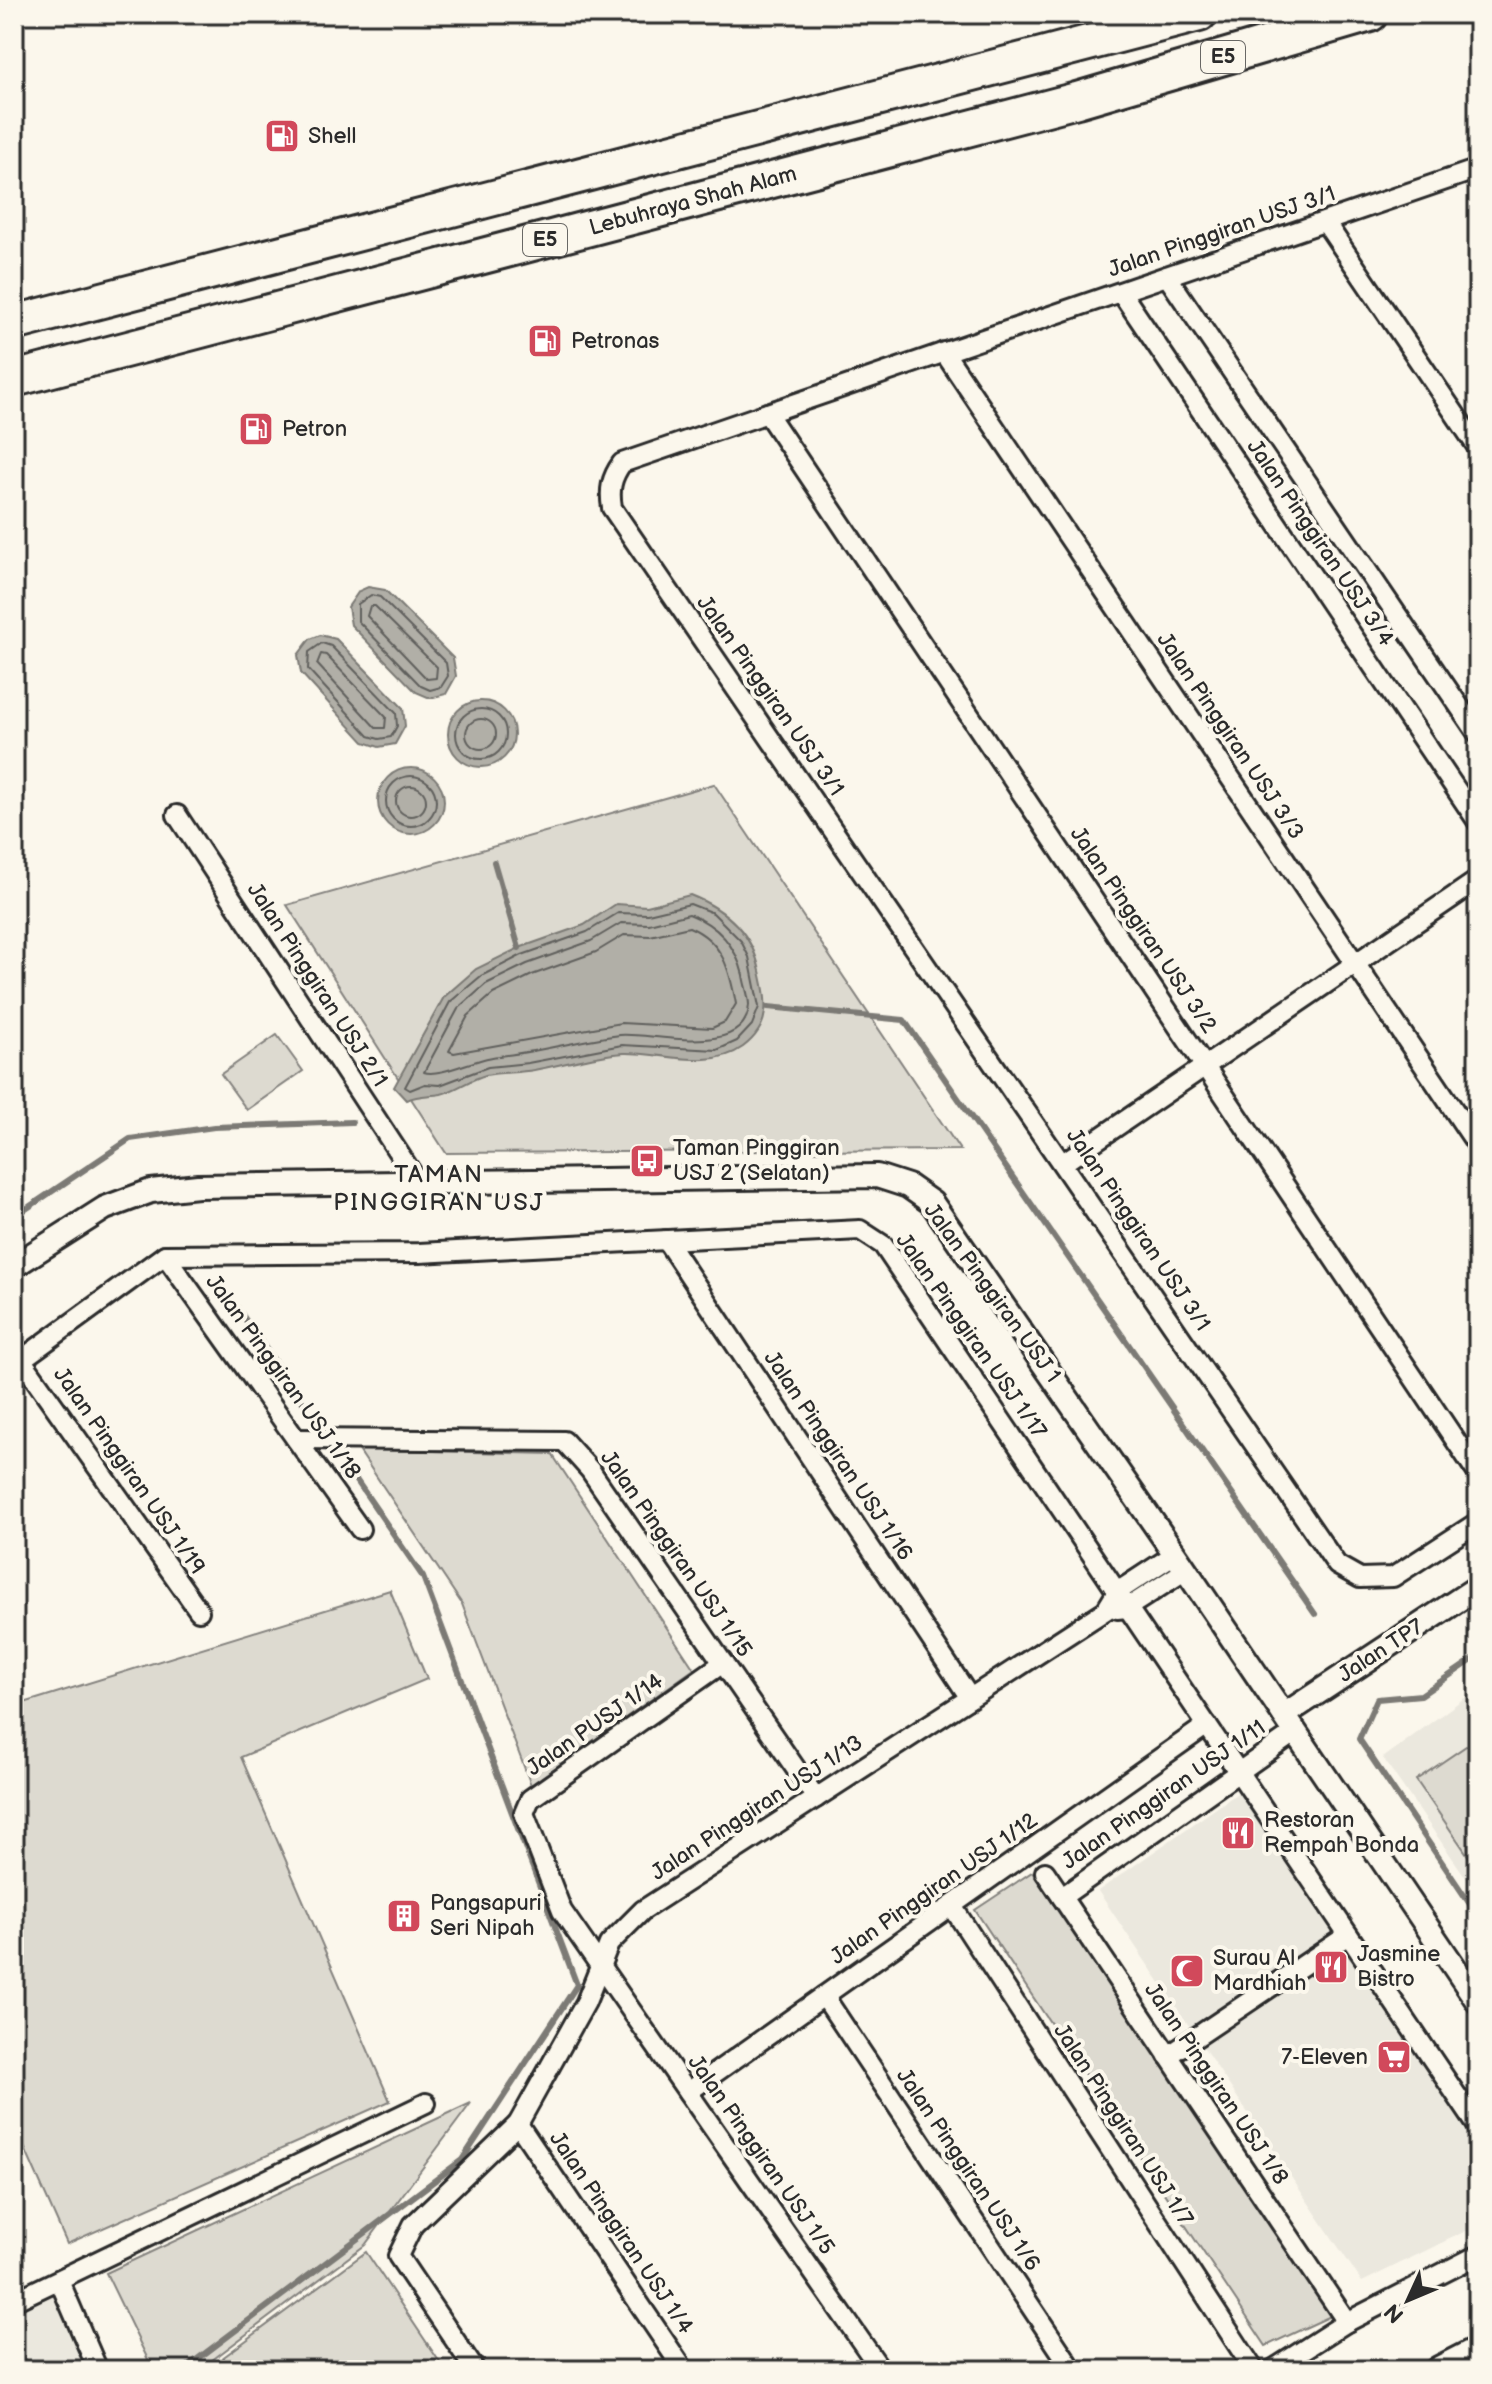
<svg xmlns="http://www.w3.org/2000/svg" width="1492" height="2384" font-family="'Balsamiq Sans',sans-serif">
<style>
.built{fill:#ebe8de}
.green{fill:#dddad0;stroke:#84827e;stroke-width:2}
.water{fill:#b1afa7;stroke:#7b7a75;stroke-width:2}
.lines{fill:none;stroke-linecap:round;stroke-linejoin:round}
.shore{stroke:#61605d;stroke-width:2}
.stream{stroke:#7b7a75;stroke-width:6}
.minor-casing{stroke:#2b2b2b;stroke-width:24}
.tertiary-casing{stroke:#2b2b2b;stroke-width:28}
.secondary-casing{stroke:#2b2b2b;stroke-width:32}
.motorway-casing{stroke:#2b2b2b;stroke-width:40}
.minor{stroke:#fbf7ec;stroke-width:18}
.tertiary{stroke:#fbf7ec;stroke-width:22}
.secondary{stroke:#fbf7ec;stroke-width:26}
.motorway{stroke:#fbf7ec;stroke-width:34}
.labels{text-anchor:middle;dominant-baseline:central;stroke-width:8;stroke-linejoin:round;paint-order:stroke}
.shield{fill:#fbf7ec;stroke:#696865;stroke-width:2}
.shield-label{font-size:20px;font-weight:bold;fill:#2b2b2b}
.poi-label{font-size:22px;fill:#2b2b2b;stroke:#fbf7ec;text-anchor:start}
.street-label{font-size:22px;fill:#2b2b2b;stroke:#fbf7ec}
.neighbourhood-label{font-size:24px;letter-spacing:2px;fill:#2b2b2b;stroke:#fbf7ec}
</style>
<rect width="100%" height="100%" fill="#fbf7ec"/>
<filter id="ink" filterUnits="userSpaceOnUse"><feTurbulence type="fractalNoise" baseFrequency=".0125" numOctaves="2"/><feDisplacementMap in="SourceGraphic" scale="16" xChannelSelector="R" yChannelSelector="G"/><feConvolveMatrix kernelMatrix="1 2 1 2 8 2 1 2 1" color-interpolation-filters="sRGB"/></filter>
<g filter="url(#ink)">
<!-- built -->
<g class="built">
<polygon points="1478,1688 1478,1895 1383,1758"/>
<polygon points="1239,1792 1478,2148 1478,2225 1362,2282 1098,1891"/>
<polygon points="55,2289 90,2370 14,2370 14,2308"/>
</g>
<!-- green -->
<g class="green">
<polygon points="714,784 960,1150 446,1153 287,905"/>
<polygon points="277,1035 303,1071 247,1110 221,1074"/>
<polygon points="358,1449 552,1454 694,1669 531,1785 462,1604"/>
<polygon points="390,1590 427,1679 241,1757 390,2101 67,2244 14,2124 14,1706"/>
<polygon points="1478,1738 1478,1870 1416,1780"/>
<polygon points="1032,1872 1333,2315 1266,2346 975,1910"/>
<polygon points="471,2103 365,2245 199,2370 153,2370 106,2273"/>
<polygon points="366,2252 445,2370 206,2370"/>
</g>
<!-- water -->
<g class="water">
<polygon points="368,587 385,590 453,658 456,676 446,694 430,698 416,692 351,625 348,607 359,591"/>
<polygon points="320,635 336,639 403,708 405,726 395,744 379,747 364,742 301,673 298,655 310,639"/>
<circle cx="481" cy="734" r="33"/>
<circle cx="411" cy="801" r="33"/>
<path d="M690,895c36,14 62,37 70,76 7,31 12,54 -17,76 -33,24 -82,5 -119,6 -30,2 -61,12 -90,17 -16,3 -33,2 -48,5 -16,4 -31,16 -45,19 -13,2 -22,1 -35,6l-12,-13 50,-90 32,-28 43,-21 65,-23 32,-21 31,2z"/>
</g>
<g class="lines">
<!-- shore -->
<g class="shore">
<polygon points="371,595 380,597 446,663 448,676 441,687 430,690 421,686 358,621 358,604"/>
<polygon points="370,606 375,606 437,667 436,678 427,679 367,616"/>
<polygon points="322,643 331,646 396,713 397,726 391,737 379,739 369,736 308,669 309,652"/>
<polygon points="321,654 326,655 386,717 385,728 376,728 317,664"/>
<circle cx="481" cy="734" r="25"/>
<circle cx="481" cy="734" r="15"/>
<circle cx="411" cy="801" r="25"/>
<circle cx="411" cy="801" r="15"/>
<polygon points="690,904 713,913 741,941 749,957 759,1007 752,1025 737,1041 717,1050 622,1045 528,1063 488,1067 440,1085 425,1084 410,1090 405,1087 450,1002 481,976 522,955 587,932 618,913 648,914"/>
<path d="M689,914c28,11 47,32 54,61 1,9 6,21 6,30 -3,55 -97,27 -129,30 -41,5 -80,17 -121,21 -21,1 -60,22 -75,16l34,-63 28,-25 41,-20 64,-23 30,-18 28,1z"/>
<path d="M689,927c34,14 41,44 47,77l-11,18 -13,6 -91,-5 -167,30 -5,-2 19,-35 25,-22 39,-19 64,-23 28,-17 26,1z"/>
</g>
<!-- stream -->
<g class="stream">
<polyline points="494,862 519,948"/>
<polyline points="768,1007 904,1020 1315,1614"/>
<polyline points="14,1217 130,1139 214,1127 352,1122"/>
<polyline points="222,1286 309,1411"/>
<polyline points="1478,1656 1421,1695 1377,1699 1359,1739 1478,1916"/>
<polyline points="183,2370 462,2160 577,1985 423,1577 335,1449"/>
</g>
<!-- minor casing -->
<g class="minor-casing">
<g id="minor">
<path d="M1478,169l-856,294c-11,15 -13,27 -10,45l725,1057 23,13 33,-1 85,-55"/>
<polyline points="1325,222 1478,448"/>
<polyline points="1167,276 1478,734"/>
<polyline points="1121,292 1478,822"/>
<polyline points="944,352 1478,1146"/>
<polyline points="767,413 1478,1474"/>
<polyline points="177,815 417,1181"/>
<polyline points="1063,1163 1478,880"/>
<polyline points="666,1240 970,1698"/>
<polyline points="165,1255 360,1529"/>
<polyline points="21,1359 199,1611"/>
<polyline points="14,1365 165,1255 419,1253 860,1230 883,1245 1478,2127"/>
<polyline points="296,1439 564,1441 590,1470 816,1798"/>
<polyline points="1117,1609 1127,1608 1186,1570"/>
<polyline points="723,1663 530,1799 524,1813 562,1911 881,2370"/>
<polyline points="1045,1872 1347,2322"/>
<polyline points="1062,1897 1294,1733"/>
<polyline points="952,1906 1254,2370"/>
<polyline points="824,1996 1073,2370"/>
<polyline points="1168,2056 1348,1935"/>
<polyline points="688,2092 1207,1725"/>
<polyline points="518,2124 684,2370"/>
<polyline points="59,2280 98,2370"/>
<polyline points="14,2301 426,2103"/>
<polyline points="475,2370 398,2256 413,2225 518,2124 586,2002 609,1944 643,1910 1106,1610 1117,1592 1175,1554"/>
<polyline points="1272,2370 1347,2322 1478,2255"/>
</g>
</g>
<!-- tertiary casing -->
<g class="tertiary-casing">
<g id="tertiary">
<polyline points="14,1266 105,1208 151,1191 198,1186 877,1176 908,1186 932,1203 1175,1554 1478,2002"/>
<polyline points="1284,1715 1478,1587"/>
</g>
</g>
<!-- secondary casing -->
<g class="secondary-casing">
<polyline id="secondary" points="1439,2370 1478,2350"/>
</g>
<!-- motorway casing -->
<g class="motorway-casing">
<g id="motorway">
<polyline points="14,323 1199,14"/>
<polyline points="14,379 1077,100 1370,14"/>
</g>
</g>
<!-- minor -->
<use href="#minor" class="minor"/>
<!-- tertiary -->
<use href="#tertiary" class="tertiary"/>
<!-- secondary -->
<use href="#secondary" class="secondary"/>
<!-- motorway -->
<use href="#motorway" class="motorway"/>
</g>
</g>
<!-- icons -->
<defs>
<g id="fuel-square" transform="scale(1.8)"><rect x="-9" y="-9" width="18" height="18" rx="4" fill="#d1495b" stroke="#fbf7ec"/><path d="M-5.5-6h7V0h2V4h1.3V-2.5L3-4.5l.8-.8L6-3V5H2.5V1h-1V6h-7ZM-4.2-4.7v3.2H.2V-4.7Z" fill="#fff"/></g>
<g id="bus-square" transform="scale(1.8)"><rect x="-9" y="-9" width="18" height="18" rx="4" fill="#d1495b" stroke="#fbf7ec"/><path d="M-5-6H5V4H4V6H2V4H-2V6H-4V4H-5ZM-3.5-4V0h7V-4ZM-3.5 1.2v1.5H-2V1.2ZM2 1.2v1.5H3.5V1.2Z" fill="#fff"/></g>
<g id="restaurant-square" transform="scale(1.8)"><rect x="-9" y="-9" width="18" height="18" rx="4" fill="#d1495b" stroke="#fbf7ec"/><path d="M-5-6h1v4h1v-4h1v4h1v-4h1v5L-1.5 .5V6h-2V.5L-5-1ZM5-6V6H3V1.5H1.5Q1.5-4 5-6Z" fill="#fff"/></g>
<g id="building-square" transform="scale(1.8)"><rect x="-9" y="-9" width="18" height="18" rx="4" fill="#d1495b" stroke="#fbf7ec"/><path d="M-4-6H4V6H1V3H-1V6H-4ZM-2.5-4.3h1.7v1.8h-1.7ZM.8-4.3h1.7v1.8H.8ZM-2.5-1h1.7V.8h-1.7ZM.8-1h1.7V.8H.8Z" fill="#fff"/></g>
<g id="mosque-square" transform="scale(1.8)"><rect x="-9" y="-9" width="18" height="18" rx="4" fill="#d1495b" stroke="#fbf7ec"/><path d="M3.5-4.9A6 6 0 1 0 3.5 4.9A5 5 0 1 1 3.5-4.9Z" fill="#fff"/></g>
<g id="supermarket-square" transform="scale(1.8)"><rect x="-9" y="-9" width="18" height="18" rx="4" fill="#d1495b" stroke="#fbf7ec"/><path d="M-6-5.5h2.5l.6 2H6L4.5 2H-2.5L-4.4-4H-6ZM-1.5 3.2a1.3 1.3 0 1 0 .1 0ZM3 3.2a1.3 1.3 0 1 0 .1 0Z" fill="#fff"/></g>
</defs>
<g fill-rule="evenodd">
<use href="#fuel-square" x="282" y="136"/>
<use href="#fuel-square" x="545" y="341"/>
<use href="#fuel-square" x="256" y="429"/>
<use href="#bus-square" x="647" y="1161"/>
<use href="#restaurant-square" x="1238" y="1833"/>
<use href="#building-square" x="404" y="1916"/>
<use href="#restaurant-square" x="1331" y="1967"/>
<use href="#mosque-square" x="1187" y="1971"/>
<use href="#supermarket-square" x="1394" y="2057"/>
</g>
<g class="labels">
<!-- shield labels -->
<g class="shield">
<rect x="1201" y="41" width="44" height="32" rx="6"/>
<rect x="523" y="224" width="44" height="32" rx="6"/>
</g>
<g class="shield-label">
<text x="1223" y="57">E5</text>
<text x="545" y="240">E5</text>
</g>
<!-- poi labels -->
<g class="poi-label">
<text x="308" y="136">Shell</text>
<text x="571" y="341">Petronas</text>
<text x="282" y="429">Petron</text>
<text x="673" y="1148">Taman Pinggiran<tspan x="673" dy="25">USJ 2 (Selatan)</tspan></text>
<text x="1264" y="1820">Restoran<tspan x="1264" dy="25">Rempah Bonda</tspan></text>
<text x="430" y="1903">Pangsapuri<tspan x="430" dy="25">Seri Nipah</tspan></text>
<text x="1357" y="1954">Jasmine<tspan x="1357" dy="25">Bistro</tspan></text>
<text x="1213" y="1958">Surau Al<tspan x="1213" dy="25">Mardhiah</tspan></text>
<text x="1368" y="2057" text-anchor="end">7-Eleven</text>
</g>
<!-- street labels -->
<g class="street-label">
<text transform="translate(693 201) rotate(-15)">Lebuhraya Shah Alam</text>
<text transform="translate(1222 232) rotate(-19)">Jalan Pinggiran USJ 3/1</text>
<text transform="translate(1320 543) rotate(56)">Jalan Pinggiran USJ 3/4</text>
<text transform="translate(770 696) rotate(55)">Jalan Pinggiran USJ 3/1</text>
<text transform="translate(1230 736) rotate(56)">Jalan Pinggiran USJ 3/3</text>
<text transform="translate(1143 930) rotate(56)">Jalan Pinggiran USJ 3/2</text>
<text transform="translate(317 985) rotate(57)">Jalan Pinggiran USJ 2/1</text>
<text transform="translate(1138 1230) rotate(56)">Jalan Pinggiran USJ 3/1</text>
<text transform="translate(992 1293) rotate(54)">Jalan Pinggiran USJ 1</text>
<text transform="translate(971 1336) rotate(55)">Jalan Pinggiran USJ 1/17</text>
<text transform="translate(283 1377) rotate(54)">Jalan Pinggiran USJ 1/18</text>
<text transform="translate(838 1456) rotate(56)">Jalan Pinggiran USJ 1/16</text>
<text transform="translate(129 1471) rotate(55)">Jalan Pinggiran USJ 1/19</text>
<text transform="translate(676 1554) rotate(55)">Jalan Pinggiran USJ 1/15</text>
<text transform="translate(1381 1651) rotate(-33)">Jalan TP7</text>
<text transform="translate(595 1725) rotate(-35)">Jalan PUSJ 1/14</text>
<text transform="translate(1164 1795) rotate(-35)">Jalan Pinggiran USJ 1/11</text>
<text transform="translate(757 1808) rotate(-33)">Jalan Pinggiran USJ 1/13</text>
<text transform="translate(934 1889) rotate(-35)">Jalan Pinggiran USJ 1/12</text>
<text transform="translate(1216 2084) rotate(56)">Jalan Pinggiran USJ 1/8</text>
<text transform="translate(1123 2125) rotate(57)">Jalan Pinggiran USJ 1/7</text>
<text transform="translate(761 2155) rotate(55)">Jalan Pinggiran USJ 1/5</text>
<text transform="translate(968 2170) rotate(56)">Jalan Pinggiran USJ 1/6</text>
<text transform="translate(621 2233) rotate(56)">Jalan Pinggiran USJ 1/4</text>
</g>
<!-- neighbourhood labels -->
<g class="neighbourhood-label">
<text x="439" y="1174">TAMAN<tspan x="439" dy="28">PINGGIRAN USJ</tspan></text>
</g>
</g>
<!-- margin -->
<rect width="1492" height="2384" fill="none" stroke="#fbf7ec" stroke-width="48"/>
<rect x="24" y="24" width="1444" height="2336" fill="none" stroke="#2b2b2b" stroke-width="3" filter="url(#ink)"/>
<!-- north arrow -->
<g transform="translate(1408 2300) rotate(226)" stroke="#fbf7ec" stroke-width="6" paint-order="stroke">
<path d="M0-6L14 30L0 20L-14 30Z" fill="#2b2b2b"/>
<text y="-12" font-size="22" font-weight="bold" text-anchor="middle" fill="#2b2b2b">N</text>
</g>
</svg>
